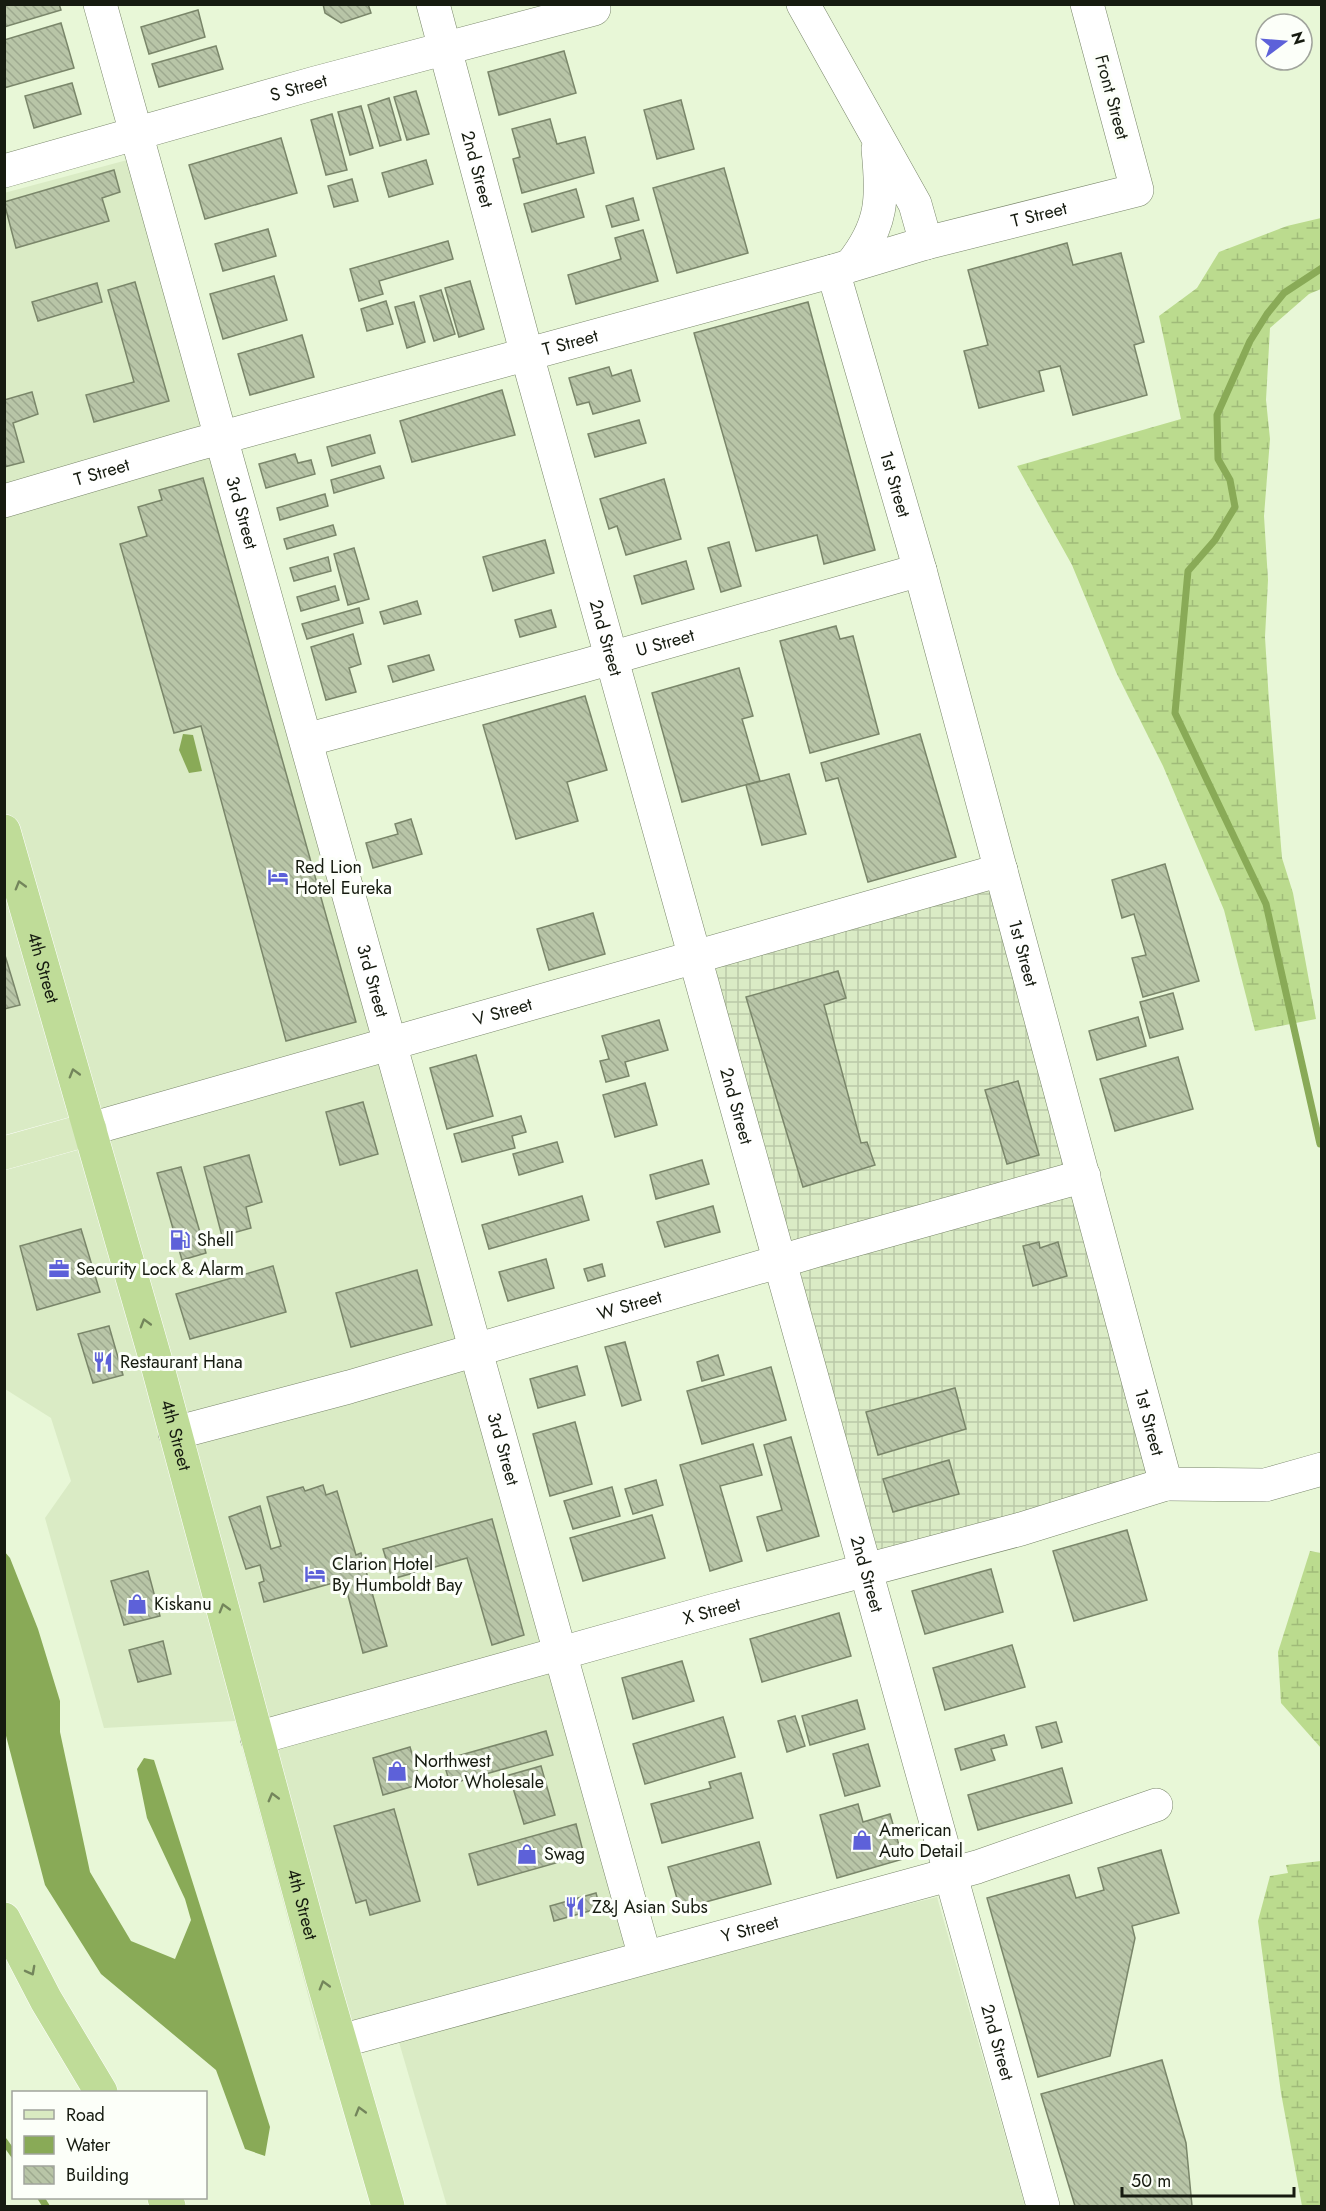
<svg xmlns="http://www.w3.org/2000/svg" width="1326" height="2211" font-family="Jost,sans-serif">
<style>
.built{fill:#daebc5}
.industrial{fill:url(#industrial-grid)}
.wetland{fill:url(#wetland-marsh)}
.water{fill:#89aa57}
.lines{fill:none;stroke-linecap:round;stroke-linejoin:round}
.stream{stroke:#89aa57;stroke-width:7}
.building{fill:url(#building-back-hatch);stroke:#7a866a;stroke-width:1.5}
.minor-casing{stroke:#788569;stroke-width:34}
.major-casing{stroke:#fff;stroke-width:34}
.highway-casing{stroke:#fff;stroke-width:34}
.minor{stroke:#fff;stroke-width:33}
.major{stroke:#d9eac1;stroke-width:33}
.highway{stroke:#bfdc98;stroke-width:33}
.oneway{stroke:#73855b}
.labels{text-anchor:middle;dominant-baseline:central;stroke-width:6;stroke-linejoin:round;paint-order:stroke}
.street-label{font-size:18px;fill:#161b10;stroke:#fcfff9}
.poi-label{font-size:18px;fill:#161b10;stroke:#fcfff9;text-anchor:start}
</style>
<defs>
<pattern id="industrial-grid" width="8" height="8" patternUnits="userSpaceOnUse" patternTransform="scale(1.5)"><rect width="8" height="8" fill="#daebc5"/><path d="M0 4h8M4 0v8" fill="none" stroke="#bac9a8"/></pattern>
<pattern id="wetland-marsh" width="20" height="14" patternUnits="userSpaceOnUse" patternTransform="scale(1.5)"><rect width="20" height="14" fill="#bbdb8e"/><path d="M1 5h8M5 5V1M11 12h8M15 12V8" fill="none" stroke="#a0bb79"/></pattern>
<pattern id="building-back-hatch" width="6" height="6" patternUnits="userSpaceOnUse" patternTransform="scale(1.5)"><rect width="6" height="6" fill="#b8c5a7"/><path d="M-1 5l2 2M0 0l6 6M5-1l2 2" fill="none" stroke="#9da98f"/></pattern>
</defs>
<rect width="100%" height="100%" fill="#e8f7d7"/>
<!-- built -->
<g class="built">
<polygon points="131,159 633,1952 320,2040 235,1721 104,1728 45,1518 71,1481 51,1418 5,1389 4,193"/>
<polygon points="937,1897 1025,2206 447,2206 396,2032"/>
</g>
<!-- industrial -->
<polygon class="industrial" points="991,886 1155,1478 878,1551 709,959"/>
<!-- wetland -->
<g class="wetland">
<polygon points="1321,218 1321,289 1309,294 1270,328 1266,400 1270,439 1264,516 1268,580 1265,637 1269,702 1282,858 1293,893 1316,1019 1255,1031 1224,910 1163,766 1116,672 1072,565 1017,466 1181,419 1159,316 1197,288 1219,252 1287,226"/>
<polygon points="1310,1551 1321,1553 1321,1748 1281,1703 1278,1652"/>
<polygon points="1321,1861 1321,2206 1302,2206 1281,2093 1258,1921 1270,1876 1288,1873 1286,1865"/>
</g>
<!-- water -->
<g class="water">
<polygon points="183,734 193,735 202,771 189,773 179,750"/>
<polygon points="4,1551 10,1558 38,1629 60,1701 60,1732 90,1872 131,1941 175,1959 191,1920 185,1899 147,1818 137,1769 144,1758 154,1760 270,2127 265,2156 245,2149 216,2070 101,1974 45,1885 5,1732"/>
</g>
<g class="lines">
<!-- stream -->
<g class="stream">
<polyline points="1320,1144 1266,904 1175,713 1188,571 1215,540 1235,507 1230,480 1218,459 1217,415 1250,341 1267,314 1284,293 1322,268"/>
<polyline points="4,2141 14,2155"/>
<polyline points="41,2198 46,2206"/>
</g>
</g>
<!-- building -->
<g class="building">
<polygon points="4,4 59,4 61,10 4,27"/>
<polygon points="323,4 368,4 371,13 341,23 325,13"/>
<polygon points="198,10 205,37 149,54 141,27"/>
<polygon points="61,23 74,68 4,88 4,40"/>
<polygon points="216,46 223,69 159,87 152,64"/>
<polygon points="564,51 576,93 499,115 488,72"/>
<polygon points="72,83 81,114 34,128 25,96"/>
<polygon points="416,91 429,134 407,140 394,97"/>
<polygon points="389,98 401,140 380,146 368,105"/>
<polygon points="681,100 694,149 657,159 644,110"/>
<polygon points="361,106 373,148 350,155 338,112"/>
<polygon points="332,114 347,170 326,175 311,120"/>
<polygon points="550,119 557,144 585,137 594,173 522,193 513,159 520,157 512,129"/>
<polygon points="281,138 297,193 205,219 189,165"/>
<polygon points="426,160 433,184 389,197 382,173"/>
<polygon points="724,168 748,253 677,273 653,188"/>
<polygon points="114,170 120,192 102,198 109,221 16,248 4,202"/>
<polygon points="352,179 358,201 334,207 328,186"/>
<polygon points="576,189 584,217 532,232 524,204"/>
<polygon points="633,198 639,220 612,227 606,206"/>
<polygon points="268,229 276,256 223,271 215,244"/>
<polygon points="643,230 658,281 576,304 568,275 621,259 615,238"/>
<polygon points="448,241 453,259 379,281 383,294 359,301 350,269"/>
<polygon points="1067,243 1073,265 1121,253 1144,342 1134,345 1147,395 1073,415 1060,366 1039,371 1044,391 979,408 964,351 988,345 968,270"/>
<polygon points="274,276 287,320 223,339 210,294"/>
<polygon points="470,281 484,329 459,337 445,288"/>
<polygon points="135,282 169,401 94,422 86,395 134,382 108,290"/>
<polygon points="97,283 102,302 38,321 32,302"/>
<polygon points="441,290 455,334 434,341 420,296"/>
<polygon points="386,301 393,324 367,331 361,309"/>
<polygon points="414,302 425,342 407,348 395,307"/>
<polygon points="808,302 875,550 824,564 817,535 756,551 694,333"/>
<polygon points="302,335 314,377 250,395 238,354"/>
<polygon points="609,367 612,376 631,370 640,401 593,414 589,402 577,405 569,378"/>
<polygon points="502,390 515,435 412,462 400,421"/>
<polygon points="32,392 38,414 13,423 24,462 4,467 4,400"/>
<polygon points="639,420 646,443 595,457 588,434"/>
<polygon points="370,435 375,453 332,466 327,447"/>
<polygon points="295,454 298,463 311,460 315,474 266,488 259,464"/>
<polygon points="380,466 384,478 334,493 331,480"/>
<polygon points="203,478 356,1022 286,1041 201,726 174,733 120,544 147,536 138,507 162,500 159,490"/>
<polygon points="664,479 681,539 626,555 617,526 609,529 600,499"/>
<polygon points="325,494 328,506 280,520 277,508"/>
<polygon points="333,525 336,535 287,549 284,539"/>
<polygon points="545,540 554,573 493,591 483,557"/>
<polygon points="729,542 741,586 721,592 708,548"/>
<polygon points="354,548 369,599 348,605 334,554"/>
<polygon points="328,557 331,571 294,581 290,568"/>
<polygon points="686,561 694,589 642,604 634,576"/>
<polygon points="335,586 339,600 301,611 297,597"/>
<polygon points="417,601 421,614 384,624 380,612"/>
<polygon points="359,608 363,623 307,639 302,624"/>
<polygon points="551,610 556,627 520,637 515,620"/>
<polygon points="836,626 840,639 853,636 879,734 810,753 780,641"/>
<polygon points="353,634 361,664 349,668 356,692 326,700 311,647"/>
<polygon points="429,655 434,670 393,682 388,666"/>
<polygon points="739,668 753,716 742,719 760,781 682,802 652,693"/>
<polygon points="585,696 607,770 567,782 578,821 516,839 483,725"/>
<polygon points="920,734 956,857 868,882 838,778 826,781 821,763"/>
<polygon points="789,774 806,834 762,845 746,785"/>
<polygon points="411,819 422,854 373,868 366,843 398,834 395,824"/>
<polygon points="1165,864 1199,981 1143,997 1132,958 1146,955 1134,914 1122,918 1112,880"/>
<polygon points="593,913 605,954 549,970 537,929"/>
<polygon points="4,952 20,1005 4,1009"/>
<polygon points="838,971 846,998 824,1005 861,1143 867,1142 875,1165 803,1187 746,997"/>
<polygon points="1173,993 1183,1029 1150,1038 1140,1002"/>
<polygon points="1138,1017 1146,1046 1097,1060 1089,1031"/>
<polygon points="659,1020 668,1050 625,1062 629,1076 606,1082 600,1061 609,1059 602,1036"/>
<polygon points="476,1055 493,1116 447,1129 430,1068"/>
<polygon points="1178,1057 1193,1109 1115,1131 1100,1079"/>
<polygon points="1018,1081 1039,1155 1007,1164 985,1090"/>
<polygon points="645,1083 657,1125 615,1137 603,1095"/>
<polygon points="363,1102 378,1154 340,1165 326,1112"/>
<polygon points="521,1116 526,1132 512,1136 515,1148 462,1162 454,1134"/>
<polygon points="557,1142 563,1162 519,1175 513,1154"/>
<polygon points="249,1155 262,1202 246,1207 251,1228 222,1236 204,1167"/>
<polygon points="702,1160 709,1184 656,1199 650,1175"/>
<polygon points="181,1167 206,1253 182,1260 157,1173"/>
<polygon points="582,1196 589,1220 489,1249 482,1225"/>
<polygon points="713,1206 720,1232 665,1247 657,1222"/>
<polygon points="81,1229 100,1292 37,1310 20,1246"/>
<polygon points="1039,1242 1040,1248 1058,1242 1067,1276 1033,1286 1023,1246"/>
<polygon points="546,1259 554,1288 508,1301 499,1272"/>
<polygon points="602,1264 605,1276 588,1281 584,1269"/>
<polygon points="273,1266 286,1312 190,1339 176,1294"/>
<polygon points="417,1270 432,1325 351,1347 336,1293"/>
<polygon points="109,1326 123,1375 93,1383 78,1334"/>
<polygon points="625,1342 641,1400 622,1406 605,1347"/>
<polygon points="718,1355 724,1375 702,1381 697,1362"/>
<polygon points="577,1366 585,1395 538,1408 530,1379"/>
<polygon points="771,1367 786,1420 702,1444 687,1391"/>
<polygon points="955,1388 966,1429 878,1455 866,1412"/>
<polygon points="575,1422 592,1484 550,1496 533,1434"/>
<polygon points="791,1437 819,1536 767,1551 757,1517 782,1510 764,1445"/>
<polygon points="753,1444 762,1475 720,1486 742,1561 710,1571 680,1465"/>
<polygon points="949,1460 959,1494 893,1512 883,1479"/>
<polygon points="656,1480 663,1505 633,1514 625,1489"/>
<polygon points="323,1485 326,1495 337,1491 356,1555 361,1553 387,1646 363,1653 344,1580 264,1602 259,1583 264,1581 260,1565 246,1569 229,1517 260,1506 271,1549 281,1546 267,1497 303,1487 305,1491"/>
<polygon points="612,1487 620,1516 573,1529 564,1501"/>
<polygon points="652,1515 665,1558 583,1581 570,1538"/>
<polygon points="492,1519 524,1635 492,1645 467,1558 392,1579 383,1549"/>
<polygon points="1127,1530 1147,1600 1074,1621 1053,1551"/>
<polygon points="991,1569 1003,1612 925,1634 912,1591"/>
<polygon points="148,1571 160,1616 124,1625 111,1581"/>
<polygon points="839,1613 851,1656 762,1682 750,1639"/>
<polygon points="163,1641 171,1674 138,1682 129,1650"/>
<polygon points="1012,1645 1025,1687 945,1710 933,1668"/>
<polygon points="682,1661 694,1701 633,1719 622,1678"/>
<polygon points="857,1700 865,1729 810,1745 802,1716"/>
<polygon points="795,1716 805,1746 787,1752 778,1721"/>
<polygon points="723,1717 735,1757 645,1784 633,1744"/>
<polygon points="1056,1722 1062,1742 1042,1748 1036,1727"/>
<polygon points="546,1731 553,1755 450,1784 443,1760"/>
<polygon points="1004,1735 1007,1745 991,1749 995,1760 961,1770 955,1749"/>
<polygon points="868,1744 880,1786 845,1796 833,1754"/>
<polygon points="410,1747 421,1784 383,1795 373,1758"/>
<polygon points="541,1766 555,1815 524,1824 509,1775"/>
<polygon points="1062,1768 1072,1803 978,1830 968,1795"/>
<polygon points="741,1773 753,1818 662,1843 651,1804 711,1788 709,1782"/>
<polygon points="858,1804 863,1822 890,1814 903,1859 837,1878 820,1815"/>
<polygon points="394,1809 420,1901 370,1915 366,1900 356,1903 334,1826"/>
<polygon points="576,1824 584,1855 478,1885 469,1854"/>
<polygon points="759,1842 771,1884 680,1909 668,1867"/>
<polygon points="1161,1850 1179,1913 1132,1926 1135,1938 1110,2056 1038,2077 987,1898 1069,1875 1076,1898 1104,1890 1098,1868"/>
<polygon points="596,1893 600,1908 554,1921 550,1906"/>
<polygon points="1162,2060 1186,2143 1192,2206 1075,2206 1041,2094"/>
</g>
<g class="lines">
<!-- minor casing -->
<g class="minor-casing">
<g id="minor">
<path id="s1" d="M100,4l545,1953"/>
<path id="s2" d="M433,4l94,351 516,1851"/>
<polyline points="803,4 915,204 926,243"/>
<path id="s3" d="M4,171l311,-88 279,-74"/>
<path d="M851,265c32,-40 32,-67 27,-116"/>
<path id="s4" d="M833,271l87,299 246,914 99,1 57,-16"/>
<path id="s5" d="M4,501l190,-56 639,-174 93,-28 211,-53 -50,-186"/>
<path id="s6" d="M306,740l277,-74 337,-96"/>
<path id="s7" d="M90,1129l911,-259"/>
<path id="s8" d="M175,1433l174,-46 466,-136 269,-75"/>
<path id="s9" d="M257,1738l458,-128 306,-81 145,-45"/>
<path id="s10" d="M341,2041l636,-174 179,-62"/>
</g>
</g>
<!-- major casing -->
<g class="major-casing">
<polyline id="major" points="4,1153 90,1129"/>
</g>
<!-- highway casing -->
<g class="highway-casing">
<g id="highway">
<path id="s11" d="M4,831l154,537 164,610 66,228"/>
<polyline points="4,1919 46,2000 101,2092"/>
<polyline points="164,2198 169,2206"/>
</g>
</g>
<!-- minor -->
<use href="#minor" class="minor"/>
<!-- major -->
<use href="#major" class="major"/>
<!-- highway -->
<use href="#highway" class="highway"/>
</g>
<!-- one-way arrows -->
<defs><path id="oneway-chevron" d="M-2-3.5L2.5 0L-2 3.5" fill="none" stroke-width="1.6" stroke-linecap="round" stroke-linejoin="round" transform="scale(1.5)"/></defs>
<g class="oneway">
<use href="#oneway-chevron" transform="translate(20 885) rotate(-106)"/>
<use href="#oneway-chevron" transform="translate(74 1073) rotate(-106)"/>
<use href="#oneway-chevron" transform="translate(145 1323) rotate(-106)"/>
<use href="#oneway-chevron" transform="translate(224 1608) rotate(-106)"/>
<use href="#oneway-chevron" transform="translate(273 1797) rotate(-105)"/>
<use href="#oneway-chevron" transform="translate(31 1971) rotate(62)"/>
<use href="#oneway-chevron" transform="translate(324 1985) rotate(-106)"/>
<use href="#oneway-chevron" transform="translate(360 2111) rotate(-106)"/>
</g>
<!-- icons -->
<defs>
<g id="hotel-bare" transform="scale(1.62)"><path d="M-6-4.5h1.5V1H6V5H4.5V3h-9V5H-6ZM-4 0a1.8 1.8 0 1 1 3.6 0ZM.5 0V-2.5h3Q6-2.5 6 0Z" fill="#5d61d9" stroke="#fcfff9" stroke-width="2.5" paint-order="stroke"/></g>
<g id="fuel-bare" transform="scale(1.62)"><path d="M-5.5-6h7V0h2V4h1.3V-2.5L3-4.5l.8-.8L6-3V5H2.5V1h-1V6h-7ZM-4.2-4.7v3.2H.2V-4.7Z" fill="#5d61d9" stroke="#fcfff9" stroke-width="2.5" paint-order="stroke"/></g>
<g id="office-bare" transform="scale(1.62)"><path d="M-6-3h4V-5.5h4V-3h4V5H-6ZM-1-4.5V-3h2v-1.5ZM-6 0V1H6V0Z" fill="#5d61d9" stroke="#fcfff9" stroke-width="2.5" paint-order="stroke"/></g>
<g id="restaurant-bare" transform="scale(1.62)"><path d="M-5-6h1v4h1v-4h1v4h1v-4h1v5L-1.5 .5V6h-2V.5L-5-1ZM5-6V6H3V1.5H1.5Q1.5-4 5-6Z" fill="#5d61d9" stroke="#fcfff9" stroke-width="2.5" paint-order="stroke"/></g>
<g id="shop-bare" transform="scale(1.62)"><path d="M-5-2.5h2.3a2.7 3.5 0 0 1 5.4 0H5L5.5 6h-11ZM-1.5-2.5h3a1.5 2.3 0 0 0-3 0Z" fill="#5d61d9" stroke="#fcfff9" stroke-width="2.5" paint-order="stroke"/></g>
</defs>
<g fill-rule="evenodd">
<use href="#hotel-bare" x="278" y="877"/>
<use href="#fuel-bare" x="180" y="1240"/>
<use href="#office-bare" x="59" y="1269"/>
<use href="#restaurant-bare" x="103" y="1362"/>
<use href="#hotel-bare" x="315" y="1574"/>
<use href="#shop-bare" x="137" y="1604"/>
<use href="#shop-bare" x="397" y="1771"/>
<use href="#shop-bare" x="862" y="1840"/>
<use href="#shop-bare" x="527" y="1854"/>
<use href="#restaurant-bare" x="575" y="1907"/>
</g>
<g class="labels">
<!-- street labels -->
<g class="street-label">
<text stroke="none"><textPath href="#s3" startOffset="306">S Street</textPath></text>
<text transform="translate(1112 97) rotate(75)">Front Street</text>
<text stroke="none"><textPath href="#s2" startOffset="171">2nd Street</textPath></text>
<text stroke="none"><textPath href="#s5" startOffset="1074">T Street</textPath></text>
<text stroke="none"><textPath href="#s5" startOffset="588">T Street</textPath></text>
<text stroke="none"><textPath href="#s5" startOffset="102">T Street</textPath></text>
<text stroke="none"><textPath href="#s4" startOffset="222">1st Street</textPath></text>
<text stroke="none"><textPath href="#s1" startOffset="528">3rd Street</textPath></text>
<text stroke="none"><textPath href="#s2" startOffset="657">2nd Street</textPath></text>
<text stroke="none"><textPath href="#s6" startOffset="372">U Street</textPath></text>
<text stroke="none"><textPath href="#s4" startOffset="708">1st Street</textPath></text>
<text stroke="none"><textPath href="#s11" startOffset="142">4th Street</textPath></text>
<text stroke="none"><textPath href="#s1" startOffset="1014">3rd Street</textPath></text>
<text stroke="none"><textPath href="#s7" startOffset="429">V Street</textPath></text>
<text stroke="none"><textPath href="#s2" startOffset="1143">2nd Street</textPath></text>
<text stroke="none"><textPath href="#s8" startOffset="472">W Street</textPath></text>
<text stroke="none"><textPath href="#s4" startOffset="1194">1st Street</textPath></text>
<text stroke="none"><textPath href="#s11" startOffset="628">4th Street</textPath></text>
<text stroke="none"><textPath href="#s1" startOffset="1500">3rd Street</textPath></text>
<text stroke="none"><textPath href="#s2" startOffset="1629">2nd Street</textPath></text>
<text stroke="none"><textPath href="#s9" startOffset="472">X Street</textPath></text>
<text stroke="none"><textPath href="#s11" startOffset="1114">4th Street</textPath></text>
<text stroke="none"><textPath href="#s10" startOffset="424">Y Street</textPath></text>
<text stroke="none"><textPath href="#s2" startOffset="2115">2nd Street</textPath></text>
</g>
<!-- poi labels -->
<g class="poi-label">
<text x="295" y="867">Red Lion<tspan x="295" dy="21">Hotel Eureka</tspan></text>
<text x="197" y="1240">Shell</text>
<text x="76" y="1269">Security Lock &amp; Alarm</text>
<text x="120" y="1362">Restaurant Hana</text>
<text x="332" y="1564">Clarion Hotel<tspan x="332" dy="21">By Humboldt Bay</tspan></text>
<text x="154" y="1604">Kiskanu</text>
<text x="414" y="1761">Northwest<tspan x="414" dy="21">Motor Wholesale</tspan></text>
<text x="879" y="1830">American<tspan x="879" dy="21">Auto Detail</tspan></text>
<text x="544" y="1854">Swag</text>
<text x="592" y="1907">Z&amp;J Asian Subs</text>
</g>
</g>
<!-- border -->
<rect width="1326" height="2211" fill="none" stroke="#161b10" stroke-width="12"/>
<!-- legend -->
<rect x="12" y="2091" width="195" height="108" fill="#fcfff9" stroke="#a0a49c" stroke-width="1.5"/>
<rect x="24" y="2110" width="30" height="9" fill="#d9eac1" stroke="#a0a49c" stroke-width="1.5"/>
<text x="66" y="2121" font-size="18" fill="#161b10">Road</text>
<rect x="24" y="2136" width="30" height="18" fill="#89aa57" stroke="#a0a49c" stroke-width="1.5"/>
<text x="66" y="2151" font-size="18" fill="#161b10">Water</text>
<rect x="24" y="2166" width="30" height="18" fill="url(#building-back-hatch)" stroke="#a0a49c" stroke-width="1.5"/>
<text x="66" y="2181" font-size="18" fill="#161b10">Building</text>
<!-- north arrow -->
<g transform="translate(1284 42) rotate(74)"><circle r="28" fill="#fcfff9" stroke="#a0a49c" stroke-width="1.5"/>
<path d="M0-4.5L10 22L0 15L-10 22Z" fill="#5d61d9"/>
<text y="-9" font-size="16" font-weight="bold" text-anchor="middle" fill="#161b10">N</text>
</g>
<!-- scale -->
<path d="M1122 2187v9h172v-9" fill="none" stroke="#161b10" stroke-width="3"/>
<text x="1131" y="2187" font-size="18" fill="#161b10" stroke="#fcfff9" stroke-width="4.5" paint-order="stroke">50 m</text>
</svg>
